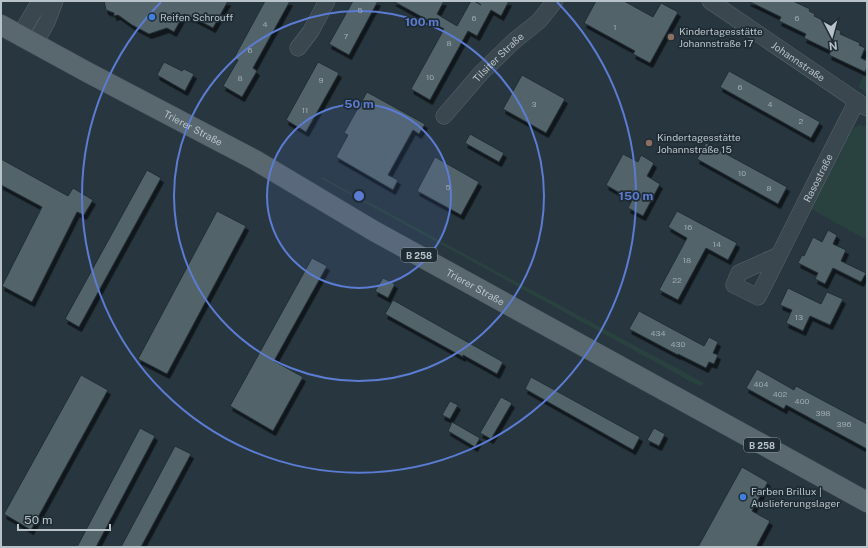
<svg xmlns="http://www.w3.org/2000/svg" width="868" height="548" font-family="'Public Sans',sans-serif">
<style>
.green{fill:#2a423f}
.building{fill:#52636b;stroke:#222e36;filter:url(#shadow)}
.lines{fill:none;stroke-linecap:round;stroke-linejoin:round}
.minor-casing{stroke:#59656c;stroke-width:17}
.major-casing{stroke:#47535b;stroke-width:21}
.minor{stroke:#3b474f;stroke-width:16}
.major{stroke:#59676f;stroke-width:20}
.ring{fill:none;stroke:#5b7cd2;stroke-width:2}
.shop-dot{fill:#3f7fe0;stroke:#202c34;stroke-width:1.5}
.education-dot{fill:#8d6e63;stroke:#202c34;stroke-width:1.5}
.labels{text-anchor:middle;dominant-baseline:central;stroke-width:3.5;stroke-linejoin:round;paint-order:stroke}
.number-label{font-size:8px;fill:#9eaab2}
.shield{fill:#202c34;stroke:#8a959c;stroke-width:1}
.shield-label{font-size:9px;font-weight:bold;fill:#b7c2c9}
.poi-label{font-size:10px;fill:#b7c2c9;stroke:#202c34;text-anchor:start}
.street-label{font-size:10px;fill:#b7c2c9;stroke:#202c34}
.centre{fill:#5b7cd2;stroke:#202c34;stroke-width:2}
.ring-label{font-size:12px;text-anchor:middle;font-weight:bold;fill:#5b7cd2;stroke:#202c34;stroke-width:3.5;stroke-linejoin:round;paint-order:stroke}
</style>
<defs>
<filter id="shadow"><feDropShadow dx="2.5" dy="4.5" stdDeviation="0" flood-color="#0009"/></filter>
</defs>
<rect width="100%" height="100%" fill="#27363f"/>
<!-- green -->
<g class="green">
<polygon points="867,69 867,93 858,87"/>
<polygon points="860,125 867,127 867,240 811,209 848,135 854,128"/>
<polygon points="322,177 704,383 702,386 693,383 322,179 321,178"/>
</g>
<!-- building -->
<g class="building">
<polygon points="104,1 228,1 213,28 192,17 192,18 184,14 174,32 167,28 149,34 132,25 118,15 114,16 114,13 106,10"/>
<polygon points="265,1 290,1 253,68 257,71 242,97 223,86 238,60 234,58"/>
<polygon points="353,1 378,1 349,55 329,44"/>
<polygon points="393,1 444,1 437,14 457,26 471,1 474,1 481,5 475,1 509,1 501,16 491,10 477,36 468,31 430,100 411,89 444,29"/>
<polygon points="596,1 624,1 653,17 661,3 678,12 650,63 633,54 635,51 584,23"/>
<polygon points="748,1 793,1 810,9 809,11 815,14 814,16 835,26 834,28 841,31 840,34 860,43 859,45 865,48 861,58 867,61 867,67 865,72 829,55 831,51 804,38 806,34 779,21 781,17"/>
<polygon points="164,62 182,71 184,69 194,74 185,91 157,75"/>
<polygon points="318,62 339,73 306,132 286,120"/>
<polygon points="729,71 820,122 811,138 720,87"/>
<polygon points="522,75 565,99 546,133 503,109"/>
<polygon points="367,92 425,124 419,134 413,130 388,175 398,180 393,190 336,157 348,135 344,133"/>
<polygon points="470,134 504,153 499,162 465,143"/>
<polygon points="706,143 787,187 778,204 697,159"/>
<polygon points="623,154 638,162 641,155 654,163 647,176 660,184 643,216 628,208 632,200 606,185"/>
<polygon points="435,157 479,182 461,215 417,191"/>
<polygon points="1,159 68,196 73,188 93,200 84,215 77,212 32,302 2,286 42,207 1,185"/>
<polygon points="147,170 161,178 79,327 65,319"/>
<polygon points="217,211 246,226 167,374 138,359"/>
<polygon points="677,211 737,243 728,260 706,248 678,300 659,290 687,238 668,227"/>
<polygon points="828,230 837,235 833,244 846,250 841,261 866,273 861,282 833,268 825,284 815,279 818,273 798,263 802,255 804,256 813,237 822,242"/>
<polygon points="312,258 327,266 274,361 303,377 273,431 230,406"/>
<polygon points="383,278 395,284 388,298 375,291"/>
<polygon points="788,288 821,304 827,292 843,299 830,325 810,316 803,331 786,323 792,310 780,305"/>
<polygon points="393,300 503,362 497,374 463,355 463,357 385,314"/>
<polygon points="639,311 704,346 709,337 718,342 713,353 718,355 714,364 709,362 706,368 678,354 678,355 629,329"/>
<polygon points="757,369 794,390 796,386 867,424 867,449 786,405 784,409 746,388"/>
<polygon points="81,375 108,390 31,530 4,514"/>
<polygon points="531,377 640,437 633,450 525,389"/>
<polygon points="501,397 512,403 491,439 480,433"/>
<polygon points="450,401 458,405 450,419 442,415"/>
<polygon points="452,422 480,438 475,447 448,431"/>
<polygon points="140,428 155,436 96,547 77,547"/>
<polygon points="654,428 665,434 659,446 647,440"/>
<polygon points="175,446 191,454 141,547 121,547"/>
<polygon points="742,467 768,482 752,511 770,521 756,547 698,547"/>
</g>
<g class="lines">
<!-- minor casing -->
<g class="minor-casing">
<g id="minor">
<path id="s1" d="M710,1l157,107"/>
<polyline points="20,35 40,1"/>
<polyline points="35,43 47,22 55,1"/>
<polyline points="298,48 311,31 327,1"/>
<path id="s2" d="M444,116l37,-43 32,-31 26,-21 16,-20"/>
<path id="s3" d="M779,255l-40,18 -5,12 24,12c33,-65 65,-131 99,-196"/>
</g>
</g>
<!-- major casing -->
<g class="major-casing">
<g id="major">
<path id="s4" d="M1,25l86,47 168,88 119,71 493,271"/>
</g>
</g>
<!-- minor -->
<use href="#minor" class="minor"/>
<!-- major -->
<use href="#major" class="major"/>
</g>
<!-- distance rings -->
<circle cx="359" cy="196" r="92" fill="#5b7cd2" fill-opacity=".12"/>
<g class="ring">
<circle cx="359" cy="196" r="92"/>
<circle cx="359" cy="196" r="185"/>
<path d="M557 2A277 277 0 1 1 161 2"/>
</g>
<!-- markers -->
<g class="shop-dot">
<circle cx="152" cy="17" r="4"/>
<circle cx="743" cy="497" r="4"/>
</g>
<g class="education-dot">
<circle cx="671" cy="37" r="4"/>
<circle cx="649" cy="143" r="4"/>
</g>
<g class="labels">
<!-- number labels -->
<g class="number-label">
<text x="360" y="10">5</text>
<text x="474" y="18">6</text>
<text x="797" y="18">6</text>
<text x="265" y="24">4</text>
<text x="615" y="27">1</text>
<text x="346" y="36">7</text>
<text x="449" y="43">8</text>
<text x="250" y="50">6</text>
<text x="430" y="77">10</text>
<text x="240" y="78">8</text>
<text x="321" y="80">9</text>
<text x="740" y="87">6</text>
<text x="534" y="104">3</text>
<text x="770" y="104">4</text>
<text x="305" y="110">11</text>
<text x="801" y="121">2</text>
<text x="742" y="173">10</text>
<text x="448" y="187">5</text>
<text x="769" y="188">8</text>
<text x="688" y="227">16</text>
<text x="717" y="244">14</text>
<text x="687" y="260">18</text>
<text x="677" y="280">22</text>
<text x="799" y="317">13</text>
<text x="658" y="333">434</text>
<text x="678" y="344">430</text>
<text x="761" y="384">404</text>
<text x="780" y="394">402</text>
<text x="802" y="401">400</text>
<text x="823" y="413">398</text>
<text x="844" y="424">396</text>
</g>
<!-- shield labels -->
<g class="shield">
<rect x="401" y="248" width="36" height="14" rx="3"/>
<rect x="744" y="438" width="36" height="14" rx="3"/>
</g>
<g class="shield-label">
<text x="419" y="255">B 258</text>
<text x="762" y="445">B 258</text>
</g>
<!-- poi labels -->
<g class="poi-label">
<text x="160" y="17">Reifen Schrouff</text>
<text x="679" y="31">Kindertagesstätte<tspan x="679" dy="12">Johannstraße 17</tspan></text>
<text x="657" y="137">Kindertagesstätte<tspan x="657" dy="12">Johannstraße 15</tspan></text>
<text x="751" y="491">Farben Brillux |<tspan x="751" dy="12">Auslieferungslager</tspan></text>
</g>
<!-- street labels -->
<g class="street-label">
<text stroke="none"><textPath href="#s2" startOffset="80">Tilsiter Straße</textPath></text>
<text stroke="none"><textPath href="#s1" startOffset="107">Johannstraße</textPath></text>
<text stroke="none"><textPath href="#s4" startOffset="218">Trierer Straße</textPath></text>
<text stroke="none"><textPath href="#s3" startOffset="217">Rasostraße</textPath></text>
<text stroke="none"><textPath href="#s4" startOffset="542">Trierer Straße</textPath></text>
</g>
</g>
<circle cx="359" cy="196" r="6" class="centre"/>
<g class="ring-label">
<text x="422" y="26">100 m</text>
<text x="359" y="108">50 m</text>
<text x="636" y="200">150 m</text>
</g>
<!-- border -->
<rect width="868" height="548" fill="none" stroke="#b7c2c9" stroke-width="4"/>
<!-- north arrow -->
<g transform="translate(832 36) rotate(174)" stroke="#202c34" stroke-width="3" paint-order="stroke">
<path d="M0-3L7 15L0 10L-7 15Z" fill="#b7c2c9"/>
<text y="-6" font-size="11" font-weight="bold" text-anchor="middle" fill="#b7c2c9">N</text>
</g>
<!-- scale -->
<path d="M18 524v6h92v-6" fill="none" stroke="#b7c2c9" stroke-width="2"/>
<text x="24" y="524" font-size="12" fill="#b7c2c9" stroke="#202c34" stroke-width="3" paint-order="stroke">50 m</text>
</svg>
